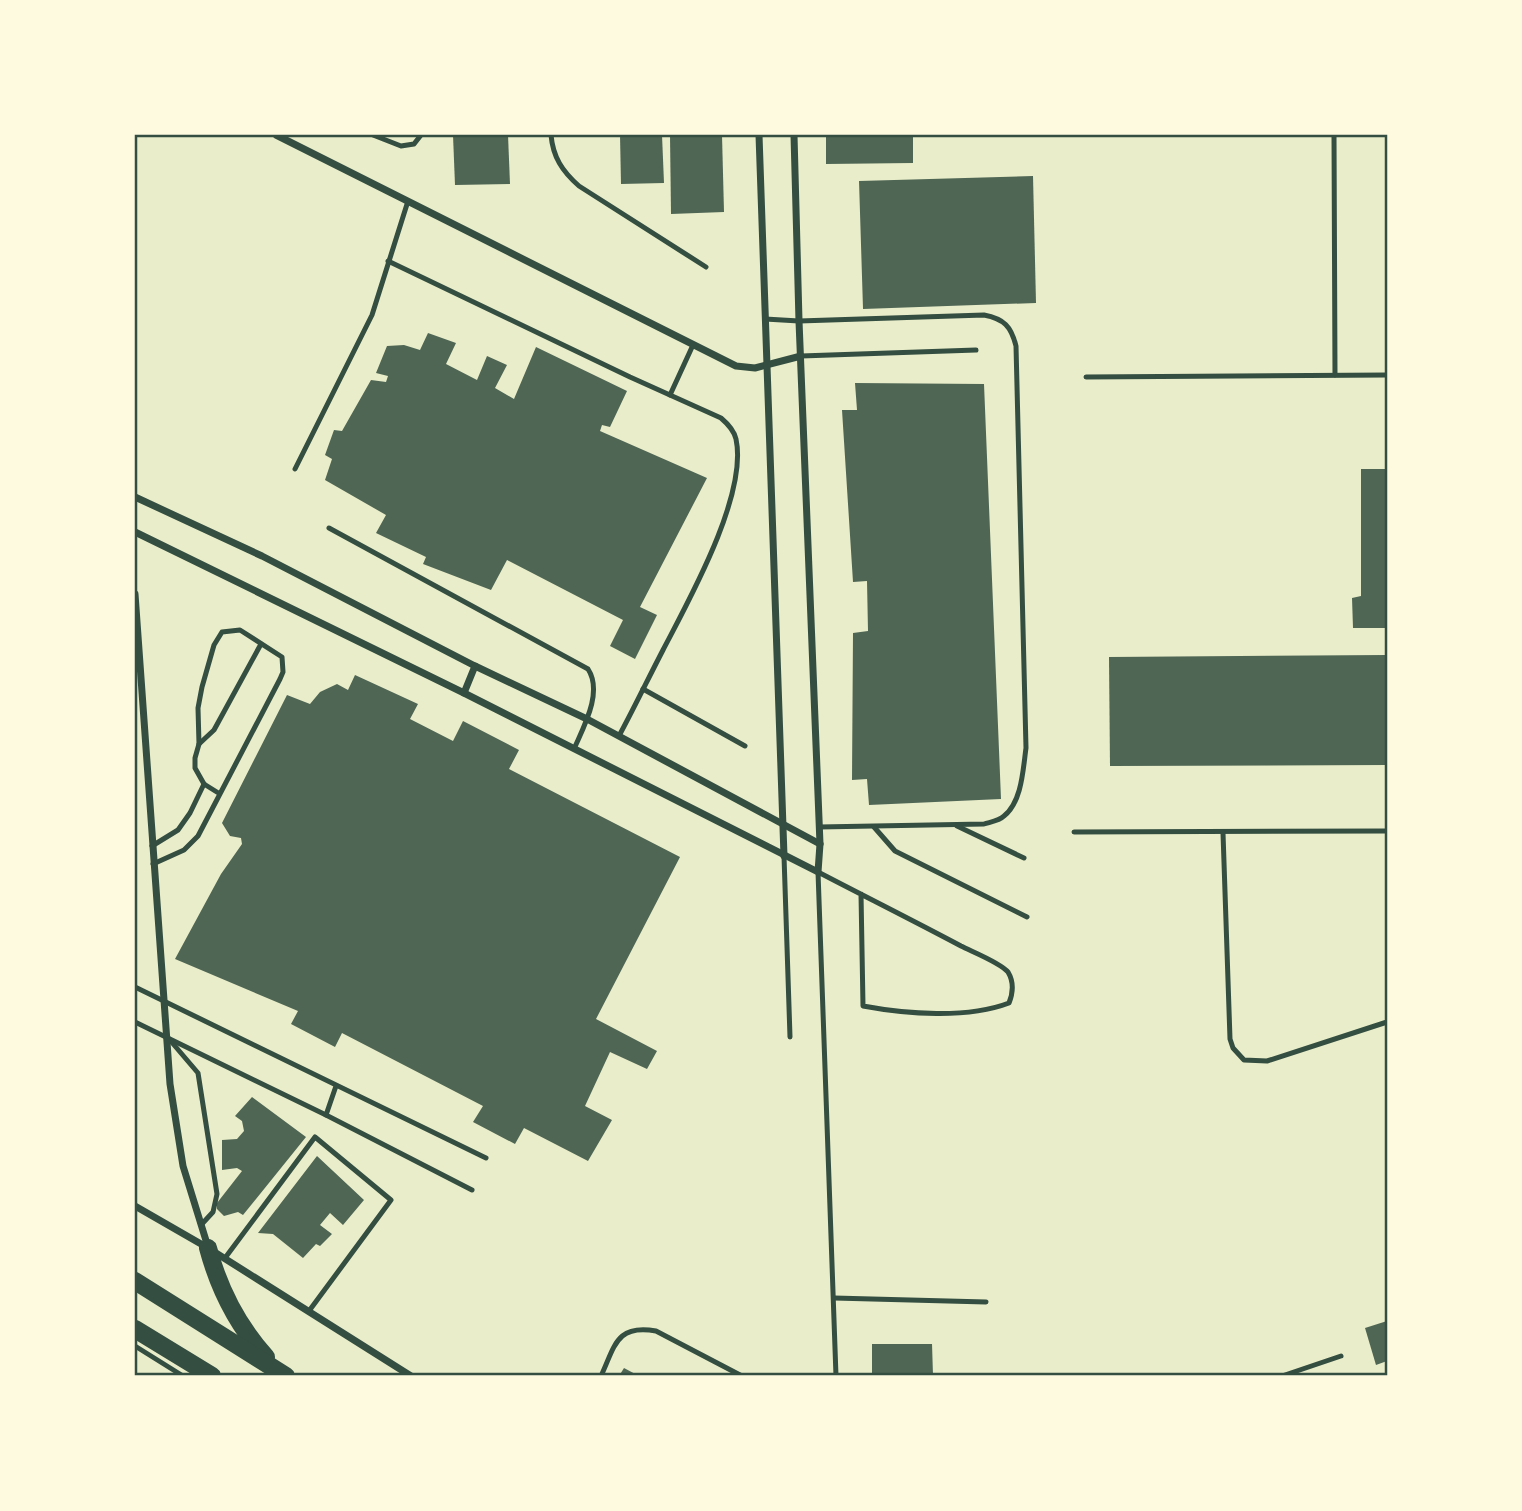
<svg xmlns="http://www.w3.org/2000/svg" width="1522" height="1511" font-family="'Archivo Narrow',sans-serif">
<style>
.building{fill:#4f6655}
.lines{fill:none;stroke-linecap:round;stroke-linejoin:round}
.service{stroke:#344e41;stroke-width:5}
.minor{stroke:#344e41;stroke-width:7}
.trunk{stroke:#344e41;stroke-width:18}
.neatline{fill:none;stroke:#344e41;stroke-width:2.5}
</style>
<rect width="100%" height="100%" fill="#e9edc9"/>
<!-- building -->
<g class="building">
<polygon points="453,135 508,135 510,184 455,185"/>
<polygon points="620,135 662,135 664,183 621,184"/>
<polygon points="670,135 722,135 724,212 671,214"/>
<polygon points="826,135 913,135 913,163 826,164"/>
<polygon points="1033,176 1036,303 863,309 859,181"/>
<polygon points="428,333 456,343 446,364 477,380 487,356 507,365 495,388 514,399 536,347 627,391 610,427 602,425 600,431 707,478 640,607 657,615 635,659 610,646 623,620 507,560 491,590 423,564 426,557 376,533 386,515 325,480 332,459 325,455 334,430 342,431 371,380 386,382 388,376 376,373 387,346 404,345 420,350"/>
<polygon points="855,383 984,384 1001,799 869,805 867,779 852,780 853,633 868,631 867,581 853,582 842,410 857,410"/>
<polygon points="1361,469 1387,469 1387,628 1353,628 1352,598 1361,596"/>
<polygon points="1387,655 1387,765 1110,766 1109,657"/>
<polygon points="355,675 418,704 410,719 453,741 463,721 519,750 509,769 680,857 596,1019 657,1051 647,1069 610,1052 585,1106 612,1120 588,1161 524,1128 515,1144 473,1122 483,1106 342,1033 335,1047 291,1024 298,1011 175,959 221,874 242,844 241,838 230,836 222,823 287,695 310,704 320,692 337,684 348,690"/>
<polygon points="252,1097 306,1137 243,1215 238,1212 224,1216 217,1209 217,1203 242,1171 237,1168 222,1170 222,1140 237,1139 244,1131 242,1121 235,1116"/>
<polygon points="317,1156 364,1200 343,1225 330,1213 320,1225 332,1234 320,1246 316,1244 303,1258 273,1234 258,1233"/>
<polygon points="1387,1321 1387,1361 1376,1365 1365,1328"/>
<polygon points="872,1344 932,1344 933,1376 872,1376"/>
<polygon points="624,1368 639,1376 619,1376"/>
</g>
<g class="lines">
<!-- service -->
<g class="service">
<polyline points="373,135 401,146 414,144 421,135"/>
<path d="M551,135c2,22 11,36 28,51l127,81"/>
<polyline points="1334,135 1335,375"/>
<path d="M388,261l242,116 91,41c7,6 13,12 15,21 12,56 -47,161 -73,211 -15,29 -29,58 -44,86"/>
<path d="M765,319l34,2 185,-6c20,4 27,11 32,31l10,402c-3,21 -4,54 -22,68 -5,5 -14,6 -20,8l-165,3"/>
<polyline points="801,356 976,350"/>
<polyline points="1086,377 1387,375"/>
<polyline points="670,395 693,345"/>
<polyline points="295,469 372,315 408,201"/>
<path d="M329,528l259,141c15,23 -4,57 -14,80"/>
<polyline points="643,689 745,746"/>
<polyline points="199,744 214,730 261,644"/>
<polyline points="957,826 1024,858"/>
<polyline points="874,827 895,851 1027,917"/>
<polyline points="1074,832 1387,831"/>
<polyline points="1223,833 1230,1039 1233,1048 1244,1060 1267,1061 1387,1022"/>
<polyline points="152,846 178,830 190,813 204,784"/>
<polyline points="784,856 790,1037"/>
<polyline points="153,864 184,850 198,836 280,679 283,672 282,657 240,630 222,632 214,645 202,687 198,708 199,744 195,758 195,768 204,784 220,794"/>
<polyline points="135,987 486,1158"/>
<polyline points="135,1022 326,1115 472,1190"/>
<polyline points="169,1039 198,1073 217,1194 213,1212 201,1225"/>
<polyline points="326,1115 336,1086"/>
<polyline points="225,1258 315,1137 391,1200 309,1311"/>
<polyline points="834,1298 986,1302"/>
<polyline points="135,1346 183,1376"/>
<path d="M601,1376c14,-30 15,-52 55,-45l86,45"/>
<path d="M836,1376l-18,-504c48,25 96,49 143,74 12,6 40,17 47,26 6,10 5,21 1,31 -42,16 -103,11 -146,3l-2,-112"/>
<polyline points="1282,1376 1341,1356"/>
</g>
<!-- minor -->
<g class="minor">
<polyline points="276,135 736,366 755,368 801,356"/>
<polyline points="759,135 784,856"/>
<polyline points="135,497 262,556 475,666 587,719 820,844"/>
<polyline points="135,532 464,693 818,872 820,844 799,321 794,135"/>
<polyline points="135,594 170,1084 183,1166 208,1247"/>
<polyline points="464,693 475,666"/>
<polyline points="135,1206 208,1248 411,1376"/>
</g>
<!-- trunk -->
<g class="trunk">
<path d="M208,1248c11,41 29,77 58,109"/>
<polyline points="135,1281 286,1376"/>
<polyline points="135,1329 212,1376"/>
</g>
</g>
<!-- border -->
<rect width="1522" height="1511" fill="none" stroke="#fefae0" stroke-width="273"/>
<rect x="136" y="136" width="1250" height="1238" class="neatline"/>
</svg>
